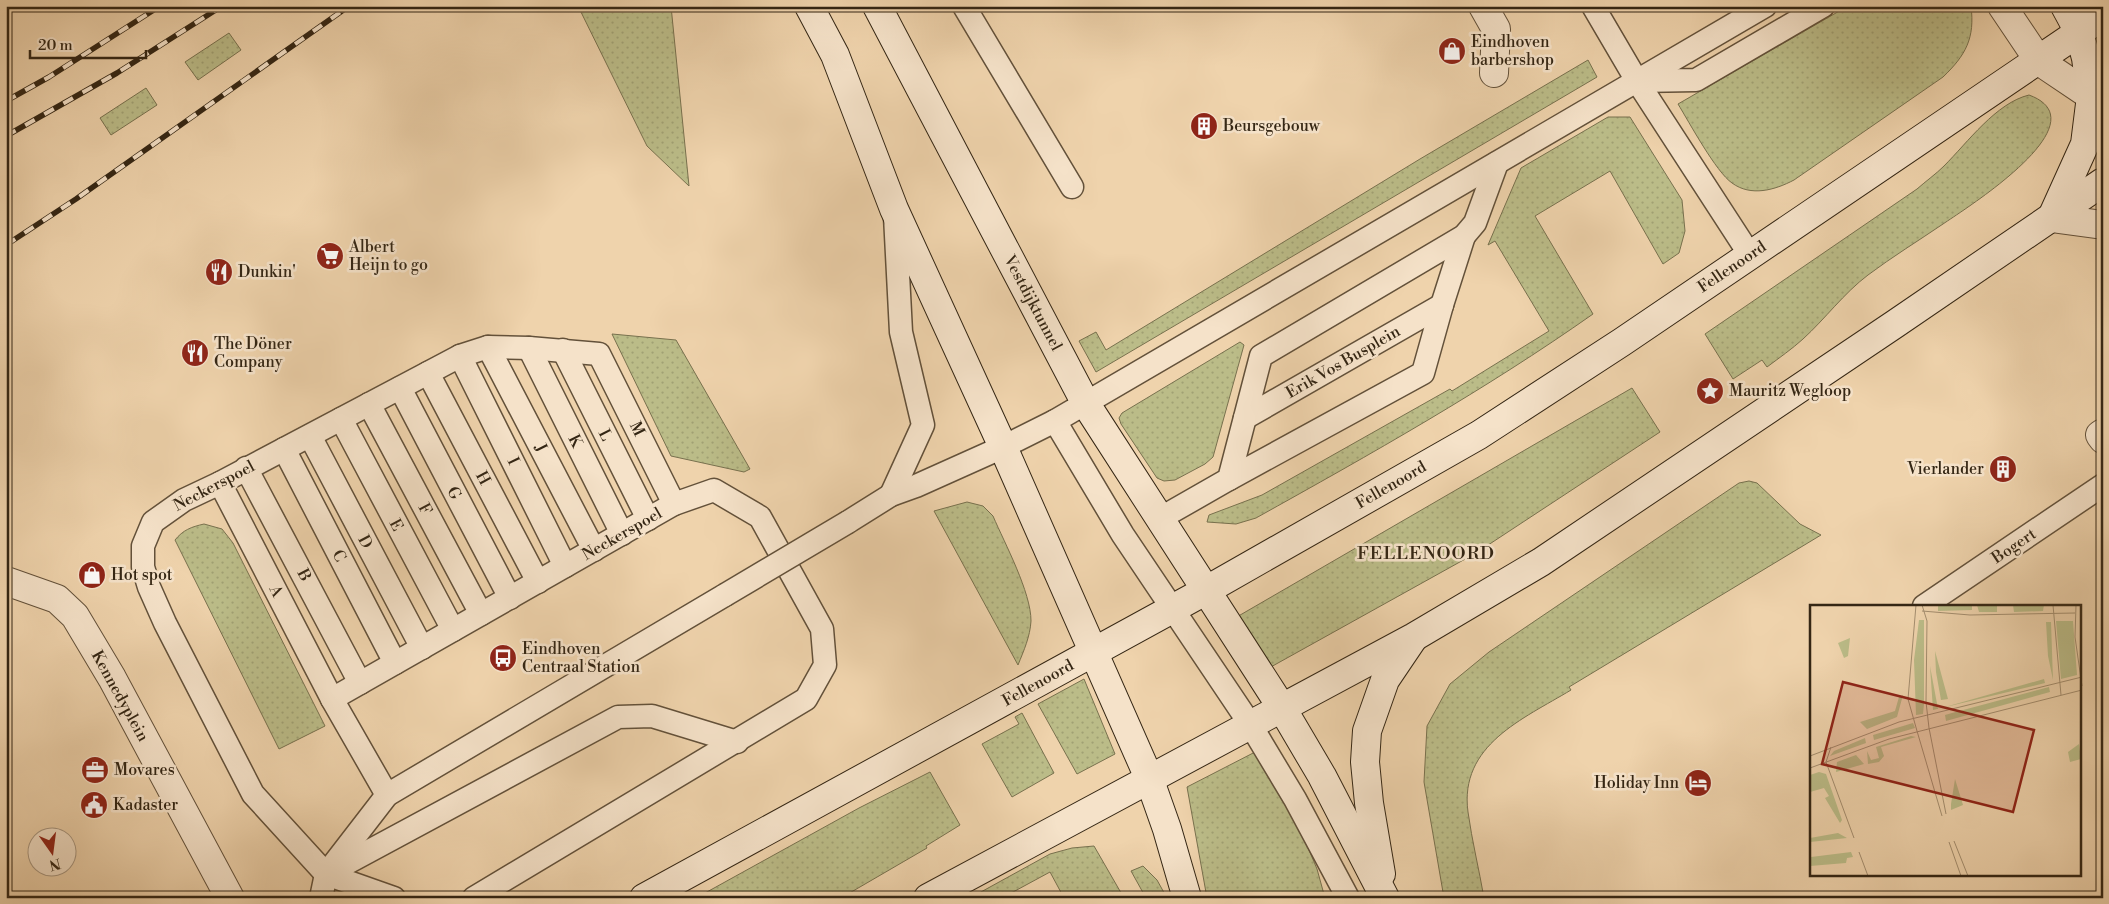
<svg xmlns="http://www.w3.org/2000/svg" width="2109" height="904" font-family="'Libre Bodoni',serif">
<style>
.grass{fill:url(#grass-dots);stroke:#78714e}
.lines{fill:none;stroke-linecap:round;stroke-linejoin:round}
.lane-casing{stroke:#63513a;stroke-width:25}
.street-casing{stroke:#63513a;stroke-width:30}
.secondary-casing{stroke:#342614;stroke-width:30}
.lane{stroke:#f5e2c9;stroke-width:22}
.street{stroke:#f5e2c9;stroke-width:28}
.secondary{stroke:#f5e2c9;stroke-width:28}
.rail-casing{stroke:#342614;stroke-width:5.5}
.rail{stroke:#f5e2c9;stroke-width:4;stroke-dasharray:11;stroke-linecap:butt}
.lane-bridge-casing{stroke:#63513a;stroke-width:25;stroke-linecap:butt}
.lane-bridge{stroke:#f5e2c9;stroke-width:22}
.labels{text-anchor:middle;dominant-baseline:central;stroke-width:5;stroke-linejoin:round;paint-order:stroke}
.poi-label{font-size:16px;fill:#342614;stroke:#f5e2c9;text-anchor:start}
.street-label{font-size:16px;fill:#342614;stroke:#f5e2c9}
.neighbourhood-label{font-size:18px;letter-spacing:1px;fill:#342614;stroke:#f5e2c9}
.inset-road{fill:none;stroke:#a48e6f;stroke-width:1}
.view{fill:#8f2418;fill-opacity:0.15;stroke:#8f2418;stroke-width:2.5}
.inset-edge{fill:none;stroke:#342614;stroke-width:2.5}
</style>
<defs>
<pattern id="grass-dots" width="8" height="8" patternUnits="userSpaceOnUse" patternTransform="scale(1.25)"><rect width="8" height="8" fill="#bbbc88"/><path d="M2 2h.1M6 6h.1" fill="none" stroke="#a1a174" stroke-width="1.8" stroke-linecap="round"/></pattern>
</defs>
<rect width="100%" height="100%" fill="#efd3ac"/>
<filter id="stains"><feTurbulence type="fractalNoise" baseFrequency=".004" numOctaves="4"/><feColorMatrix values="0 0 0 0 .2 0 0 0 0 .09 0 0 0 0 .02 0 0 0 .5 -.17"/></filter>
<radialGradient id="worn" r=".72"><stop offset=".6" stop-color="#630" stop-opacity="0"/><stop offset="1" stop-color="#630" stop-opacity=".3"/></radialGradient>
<!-- grass -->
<g class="grass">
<polygon points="578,6 671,6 689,186 647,146"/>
<path d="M1848,6h123c4,32 -5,49 -28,71l-149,103c-19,10 -43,17 -62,3 -16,-11 -43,-61 -54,-79z"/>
<polygon points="229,33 241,50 198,80 185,62"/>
<polygon points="1588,60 1597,77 1096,372 1079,341 1096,332 1106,350 1420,159"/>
<polygon points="146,88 157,105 111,135 100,118"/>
<path d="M2029,95c74,27 -61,112 -86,129 -25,17 -51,33 -75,51 -24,18 -43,44 -65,64 -11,10 -24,19 -36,28l-5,-7 -29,19 -28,-45 212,-145c9,-8 19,-15 27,-23 24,-24 52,-63 85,-71z"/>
<path d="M1608,117h22l52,83 3,31 -6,22 -16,11 -53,-93 -75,45 58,98c-108,76 -222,140 -337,204l-20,6 -29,-2 2,-7 53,-20 188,-106 2,2 97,-60 -54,-90 -7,4 33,-77z"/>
<polygon points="612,334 676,340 750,469 744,472 671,456"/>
<polygon points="1240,342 1244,345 1213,457 1205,464 1175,480 1164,481 1157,478 1121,424 1119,418 1122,413"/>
<polygon points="1632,388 1660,432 1476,553 1269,668 1235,618"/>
<path d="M1749,481l8,2 43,41 21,11 -252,152 2,3c-48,29 -112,55 -103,122 4,29 11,57 16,86h-40l-20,-116 3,-56 23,-42 39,-32 250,-169z"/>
<path d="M967,502l16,4 10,10c12,28 38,76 38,105 -1,16 -7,29 -13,44l-84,-154z"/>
<path d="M204,524l18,5 11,14 92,183 -46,23 -104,-209c8,-10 16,-13 29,-16z"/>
<polygon points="1084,679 1115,754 1077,774 1038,704"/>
<polygon points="1022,713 1054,773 1012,797 982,744 1019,724 1015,717"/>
<polygon points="1259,750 1291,807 1317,869 1325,898 1207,898 1187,787"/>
<polygon points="930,772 960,825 926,846 927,848 841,898 696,898 859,808"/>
<polygon points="1094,846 1124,898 1064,898 1050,872 1002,898 970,898 1050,854 1072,848"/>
<polygon points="1143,866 1157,880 1167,898 1146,898 1131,871"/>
</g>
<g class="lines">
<!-- lane casing -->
<g class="lane-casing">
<g id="lane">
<polyline points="964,6 1072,187"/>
<polyline points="1593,6 1637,81 1750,255"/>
<polyline points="1638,81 1696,80 1823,6"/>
<polyline points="488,347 594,550"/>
<polyline points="529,348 622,534"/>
<polyline points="563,350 648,519"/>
<polyline points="460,356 565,566"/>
<polyline points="428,373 538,582"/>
<polyline points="400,388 510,598"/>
<polyline points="369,404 481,614"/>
<polyline points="1245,418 1442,305"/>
<polyline points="341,419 453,630"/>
<polyline points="1055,421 1123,535 1250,724 1295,799 1348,898"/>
<polyline points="310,436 422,648"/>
<polyline points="284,449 395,663"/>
<polyline points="246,468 360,683"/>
<polyline points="1229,479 1423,373 1442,305 1464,236"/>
<polyline points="220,483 332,699 387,795"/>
<polyline points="891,495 923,425 901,332 895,216"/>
<polyline points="1159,519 1229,479 1261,356 1464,236 1475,223 1497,163"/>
<polyline points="848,522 891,495 916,486 1003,447 1055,421 1765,6"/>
<polyline points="1924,606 2103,485"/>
<polyline points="332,699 674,504 714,490 760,517 822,629 825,665 806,699 474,898"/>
<polyline points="334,870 618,717 652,716 737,742"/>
<polyline points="321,898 326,874 387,795 725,595"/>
<polyline points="394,898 326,874 253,794 165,623 149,587 143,567 143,546 153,522 184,500 220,483 460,356 488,347 529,348 599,354 674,504"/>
</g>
</g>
<!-- street casing -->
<g class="street-casing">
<g id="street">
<polyline points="1483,6 1496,29 1494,73"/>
<polyline points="2002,6 2039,61 2091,96 2103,98"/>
<polyline points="2051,218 2103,225"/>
<polyline points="2103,433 2100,435 2103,439"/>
<polyline points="6,581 57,599 75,616 112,678 230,898"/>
</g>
</g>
<!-- secondary casing -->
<g class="secondary-casing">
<g id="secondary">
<polyline points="809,6 835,55 894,209 1003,447 1149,778 1167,829 1187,898"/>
<polyline points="877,6 1086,404 1282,708 1322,776 1385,898"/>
<polyline points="2052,217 2085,144 2091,96 2086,58 2079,32 2065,6"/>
<polyline points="1381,874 1369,803 1365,762 1367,731 1385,680 1412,640"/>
<polyline points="644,898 1205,591 1479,435 1622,342 2103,16"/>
<polyline points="928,898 1414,637 1541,562 1895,324 2103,182"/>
</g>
</g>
<!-- lane -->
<use href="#lane" class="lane"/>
<!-- street -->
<use href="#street" class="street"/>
<!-- secondary -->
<use href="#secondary" class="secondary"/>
<!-- rail casing -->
<g class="rail-casing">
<g id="rail">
<polyline points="6,101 49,77 160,6"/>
<polyline points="6,136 117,73 222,6"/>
<polyline points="6,245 76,199 349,6"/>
</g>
</g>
<!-- rail -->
<use href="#rail" class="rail"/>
<!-- lane-bridge casing -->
<g class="lane-bridge-casing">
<polyline id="lane-bridge" points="725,595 848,522"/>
</g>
<!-- lane-bridge -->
<use href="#lane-bridge" class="lane-bridge"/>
</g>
<!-- icons -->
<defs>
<g id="shop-disc" transform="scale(1.4375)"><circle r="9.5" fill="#8f2418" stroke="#f5e2c9"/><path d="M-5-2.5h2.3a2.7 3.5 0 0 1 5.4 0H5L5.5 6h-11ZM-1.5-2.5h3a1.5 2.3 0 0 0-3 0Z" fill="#fff"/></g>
<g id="building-disc" transform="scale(1.4375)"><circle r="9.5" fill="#8f2418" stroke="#f5e2c9"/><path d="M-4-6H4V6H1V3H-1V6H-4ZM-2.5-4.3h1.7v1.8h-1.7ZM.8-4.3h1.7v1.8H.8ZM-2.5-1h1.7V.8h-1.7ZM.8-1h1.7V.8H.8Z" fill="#fff"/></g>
<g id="supermarket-disc" transform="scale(1.4375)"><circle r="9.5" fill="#8f2418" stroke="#f5e2c9"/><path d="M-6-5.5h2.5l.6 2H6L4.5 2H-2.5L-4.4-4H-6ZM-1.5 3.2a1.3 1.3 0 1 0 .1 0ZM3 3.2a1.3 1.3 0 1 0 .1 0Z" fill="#fff"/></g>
<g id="restaurant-disc" transform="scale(1.4375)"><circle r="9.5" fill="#8f2418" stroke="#f5e2c9"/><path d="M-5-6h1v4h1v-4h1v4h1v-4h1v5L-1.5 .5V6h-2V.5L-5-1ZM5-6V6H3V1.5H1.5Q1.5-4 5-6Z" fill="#fff"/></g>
<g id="sight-disc" transform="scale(1.4375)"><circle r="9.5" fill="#8f2418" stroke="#f5e2c9"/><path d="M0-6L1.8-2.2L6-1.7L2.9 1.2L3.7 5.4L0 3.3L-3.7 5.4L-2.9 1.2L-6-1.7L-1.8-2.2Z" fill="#fff"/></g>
<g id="bus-disc" transform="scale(1.4375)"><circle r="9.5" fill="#8f2418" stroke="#f5e2c9"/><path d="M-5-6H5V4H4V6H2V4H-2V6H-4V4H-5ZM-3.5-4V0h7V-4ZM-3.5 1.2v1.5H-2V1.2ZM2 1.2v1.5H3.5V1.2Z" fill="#fff"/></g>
<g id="office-disc" transform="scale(1.4375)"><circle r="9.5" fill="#8f2418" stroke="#f5e2c9"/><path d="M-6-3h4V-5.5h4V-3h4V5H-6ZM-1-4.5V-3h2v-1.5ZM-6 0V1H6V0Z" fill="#fff"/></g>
<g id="hotel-disc" transform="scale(1.4375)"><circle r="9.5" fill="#8f2418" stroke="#f5e2c9"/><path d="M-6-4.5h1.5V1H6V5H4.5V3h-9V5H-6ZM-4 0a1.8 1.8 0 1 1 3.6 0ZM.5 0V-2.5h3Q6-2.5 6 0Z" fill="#fff"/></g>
<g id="civic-disc" transform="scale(1.4375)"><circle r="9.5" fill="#8f2418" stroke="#f5e2c9"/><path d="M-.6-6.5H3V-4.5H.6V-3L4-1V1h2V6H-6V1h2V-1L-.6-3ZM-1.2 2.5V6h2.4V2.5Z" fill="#fff"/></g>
</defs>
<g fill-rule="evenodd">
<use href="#shop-disc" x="1452" y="51"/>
<use href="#building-disc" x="1204" y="126"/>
<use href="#supermarket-disc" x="330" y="256"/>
<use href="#restaurant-disc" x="219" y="272"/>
<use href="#restaurant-disc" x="195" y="353"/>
<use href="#sight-disc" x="1710" y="391"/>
<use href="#building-disc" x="2003" y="469"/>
<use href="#shop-disc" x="92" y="575"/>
<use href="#bus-disc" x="503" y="658"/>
<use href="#office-disc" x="95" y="770"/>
<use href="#hotel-disc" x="1698" y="783"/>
<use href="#civic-disc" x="94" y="805"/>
</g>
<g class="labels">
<!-- poi labels -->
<g class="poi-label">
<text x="1471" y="42">Eindhoven<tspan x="1471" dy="18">barbershop</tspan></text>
<text x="1223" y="126">Beursgebouw</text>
<text x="349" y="247">Albert<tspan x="349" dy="18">Heijn to go</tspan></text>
<text x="238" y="272">Dunkin'</text>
<text x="214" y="344">The Döner<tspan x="214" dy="18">Company</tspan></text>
<text x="1729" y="391">Mauritz Wegloop</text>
<text x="1984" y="469" text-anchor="end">Vierlander</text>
<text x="111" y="575">Hot spot</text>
<text x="522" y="649">Eindhoven<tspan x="522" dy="18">Centraal Station</tspan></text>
<text x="114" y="770">Movares</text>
<text x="1679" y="783" text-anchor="end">Holiday Inn</text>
<text x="113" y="805">Kadaster</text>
</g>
<!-- street labels -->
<g class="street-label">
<text transform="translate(1732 267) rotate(-34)">Fellenoord</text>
<text transform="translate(1033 303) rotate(62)">Vestdijktunnel</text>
<text transform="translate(1343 362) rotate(-30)">Erik Vos Busplein</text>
<text transform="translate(637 429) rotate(64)">M</text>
<text transform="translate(605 435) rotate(63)">L</text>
<text transform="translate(575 441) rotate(63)">K</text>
<text transform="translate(541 448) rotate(63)">J</text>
<text transform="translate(513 461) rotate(64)">I</text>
<text transform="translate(483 478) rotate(62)">H</text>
<text transform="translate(1391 485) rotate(-30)">Fellenoord</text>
<text transform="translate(214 486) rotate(-28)">Neckerspoel</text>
<text transform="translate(454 493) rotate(62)">G</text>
<text transform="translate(425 509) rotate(62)">F</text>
<text transform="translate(396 525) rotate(62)">E</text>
<text transform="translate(622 534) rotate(-30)">Neckerspoel</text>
<text transform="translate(365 542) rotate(62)">D</text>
<text transform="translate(2014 546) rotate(-34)">Bogert</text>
<text transform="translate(339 556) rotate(63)">C</text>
<text transform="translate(304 575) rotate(62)">B</text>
<text transform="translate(276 591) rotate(63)">A</text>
<text transform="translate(1038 683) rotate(-29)">Fellenoord</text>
<text transform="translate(120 696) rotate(61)">Kennedyplein</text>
</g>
<!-- neighbourhood labels -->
<g class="neighbourhood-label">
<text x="1426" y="553">FELLENOORD</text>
</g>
</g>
<!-- overview -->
<g transform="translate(1810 605)">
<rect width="271" height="271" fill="#efd3ac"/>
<path d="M128,0h34v5l-34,1zM167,0h20v7h-18zM203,0h31l-1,6 -29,1zM109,15h5v84l-1,10 -7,1 -2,-55zM246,16h17l4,54 -16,4zM236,17h5l2,58 -5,-24zM40,33l-2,18 -4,2 -6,-15zM125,46l13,48 -7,1 -5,-28zM120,61l8,43 106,-30 1,4 -112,27zM239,82l1,5 -104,29 -1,-6 7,-2zM93,90l-6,22 -30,12 -7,-7 35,-11 4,-14zM103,118l2,5 -41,12 -1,-5zM101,131l5,1 -35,10 3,9 -5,6 -11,2 -1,-13 4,9 8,-2 -3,-11zM55,133l1,5 -36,13 4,-5zM269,139l2,15 -11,3 -2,-10zM46,150l8,9 -28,8 1,-10zM9,167l7,2 16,46 -2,3 -15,-25 4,-2 -5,-8 -14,4v-17zM145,174l8,26 -12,5v-6z" fill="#bbbc88"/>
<path d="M28,228l9,5 -37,4v-4zM41,247l2,5 -6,1 -1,5 -36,3 1,-9z" fill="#bbbc88"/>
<path class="inset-road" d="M106,0l-8,94 9,32M112,0l5,16 -1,81 3,26M243,0l8,90M266,0l-1,32 7,49M112,6l48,4 105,-2M119,123l17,86M107,126l25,85M21,142l-5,15 28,76M0,151l89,-34 183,-45M0,163l79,-29 193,-49M144,236l14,35M139,237l12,34M49,247l9,24"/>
<path class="view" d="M33,77l191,48 -21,82 -191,-48z"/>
<rect width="271" height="271" class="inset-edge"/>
</g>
<!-- margin -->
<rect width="2109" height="904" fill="none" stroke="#efd3ac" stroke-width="25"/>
<rect x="8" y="8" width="2094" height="889" fill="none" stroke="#342614" stroke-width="2.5"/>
<rect x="12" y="12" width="2084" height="879" fill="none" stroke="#342614"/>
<!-- north arrow -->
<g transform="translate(52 852) rotate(166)"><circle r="24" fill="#f5e2c9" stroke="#a89781"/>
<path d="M0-4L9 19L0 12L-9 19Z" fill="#8f2418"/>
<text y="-8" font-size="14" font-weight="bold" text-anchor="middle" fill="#342614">N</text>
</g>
<!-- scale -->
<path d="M30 50v8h116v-8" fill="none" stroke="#342614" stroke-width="2.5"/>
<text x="38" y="50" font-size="15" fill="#342614" stroke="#f5e2c9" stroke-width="4" paint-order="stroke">20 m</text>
<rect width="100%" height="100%" filter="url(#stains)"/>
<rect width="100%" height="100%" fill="url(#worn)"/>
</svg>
